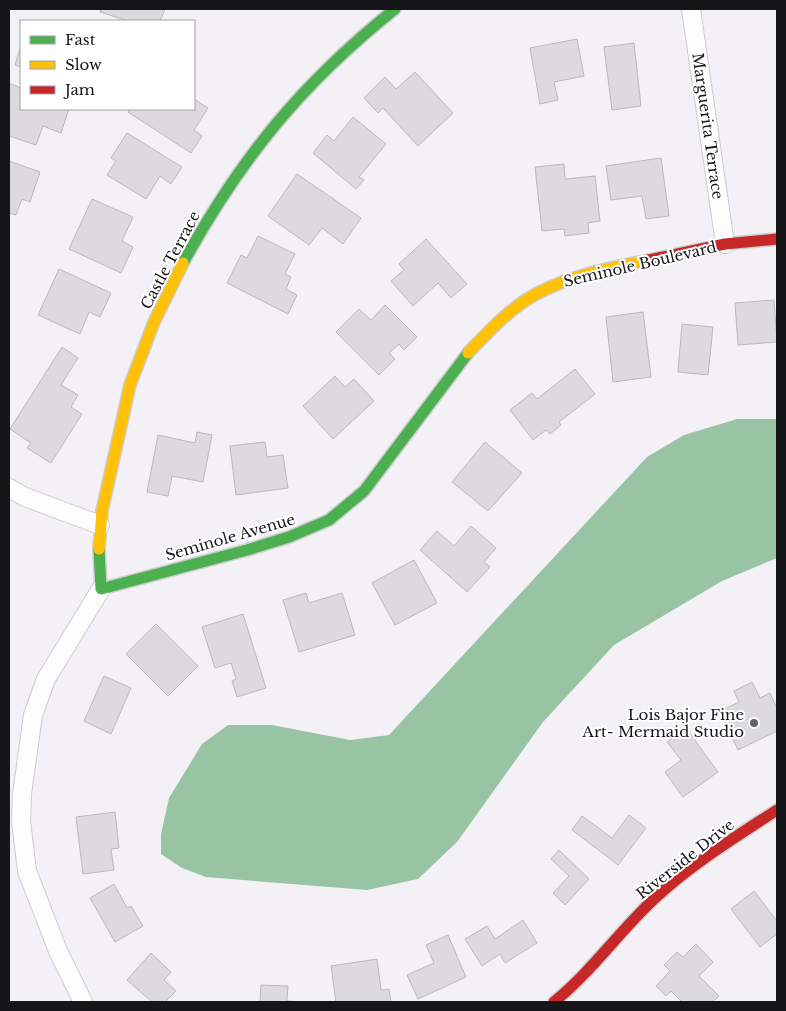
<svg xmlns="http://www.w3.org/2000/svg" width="786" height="1011" font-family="'Libre Baskerville',serif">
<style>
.water{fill:#99c4a3}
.building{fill:#dcdade;stroke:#bbb9bc}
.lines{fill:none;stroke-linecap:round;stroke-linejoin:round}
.street-casing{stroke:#cdccce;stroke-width:20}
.fast-casing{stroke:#cdccce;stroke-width:14}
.slow-casing{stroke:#cdccce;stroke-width:14}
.jam-casing{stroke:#cdccce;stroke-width:14}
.street{stroke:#fdfdfe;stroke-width:18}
.fast{stroke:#4caf50;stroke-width:11}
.slow{stroke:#ffc107;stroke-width:11}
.jam{stroke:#c62828;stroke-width:11}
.poi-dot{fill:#636265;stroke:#fff;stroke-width:2}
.labels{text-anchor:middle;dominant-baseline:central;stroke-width:4;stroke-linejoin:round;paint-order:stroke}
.street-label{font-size:15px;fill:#161517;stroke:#fff}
.poi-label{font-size:15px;fill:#161517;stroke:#fff;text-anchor:end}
</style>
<rect width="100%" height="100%" fill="#f3f1f5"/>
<!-- water -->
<polygon class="water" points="737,419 777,419 777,558 722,581 614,645 543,722 457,842 418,879 367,890 206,877 182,868 161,854 161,834 169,798 202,744 228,725 272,725 350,740 389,735 647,457 684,435"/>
<!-- building -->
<g class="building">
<polygon points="101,9 165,9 160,21 128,21 100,12"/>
<polygon points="577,39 584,76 554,82 558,100 540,104 530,48"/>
<polygon points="634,43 641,106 612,110 604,47"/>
<polygon points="21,45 21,67 15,65"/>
<polygon points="415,72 453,113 418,146 383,108 378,113 364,98 385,77 396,89"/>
<polygon points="9,83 21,88 21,109 69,109 61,133 43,126 36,145 9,136"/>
<polygon points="194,99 208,108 194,130 202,136 191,153 128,112 130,109 194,109"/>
<polygon points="353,117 386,144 359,177 364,180 356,189 313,153 327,135 334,141"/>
<polygon points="127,133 182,167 171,184 160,176 146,199 107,175 116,161 111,158"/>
<polygon points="661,158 669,216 646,219 642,196 611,200 606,166"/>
<polygon points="9,161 40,172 30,202 22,199 16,215 9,213"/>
<polygon points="564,164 565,179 595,176 600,221 588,223 589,233 565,236 564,229 542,231 535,167"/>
<polygon points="297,174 361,218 343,244 322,228 309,245 268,216"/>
<polygon points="92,199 133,217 122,241 133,247 121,273 69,249"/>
<polygon points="258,236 295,254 285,274 291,277 286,289 297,295 288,314 227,283 241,255 247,258"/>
<polygon points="426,239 467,284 451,298 438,283 413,306 391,281 404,270 399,264"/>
<polygon points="59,269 111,293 100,317 89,312 80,334 38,315"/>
<polygon points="774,300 777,342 738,345 735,303"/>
<polygon points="385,305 417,337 404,350 399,344 389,353 395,359 379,375 336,332 359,309 371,320"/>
<polygon points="643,312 651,377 613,382 606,317"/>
<polygon points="682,324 713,327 708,375 678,372"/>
<polygon points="62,347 78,358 61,385 78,395 71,407 82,414 51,463 27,448 31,443 10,429"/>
<polygon points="575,369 595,394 559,422 561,425 550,434 546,430 533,440 510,410 532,393 537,399"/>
<polygon points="335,376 345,387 354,379 374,401 333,439 303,406"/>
<polygon points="197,432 212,435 203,482 172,476 168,496 147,492 158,435 195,443"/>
<polygon points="265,442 267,457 283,455 288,488 236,495 230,446"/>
<polygon points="485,442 522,473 488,511 452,482"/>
<polygon points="471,526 496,548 484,562 490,567 467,592 420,550 437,531 454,546"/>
<polygon points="414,560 437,603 395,625 372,583"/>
<polygon points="306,593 309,603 342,593 355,635 299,652 283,600"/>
<polygon points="243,614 266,688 237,697 232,681 236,679 231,663 215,668 202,627"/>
<polygon points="156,624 198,666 168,696 126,654"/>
<polygon points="104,676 131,688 111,734 84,721"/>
<polygon points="752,682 760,698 770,693 777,708 777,731 738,750 720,711 739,702 734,691"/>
<polygon points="686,728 718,772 683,797 665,772 681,760 667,742"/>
<polygon points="115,812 119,848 111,849 114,870 83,874 76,817"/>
<polygon points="629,815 646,828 618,865 572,830 582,816 612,838"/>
<polygon points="559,850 589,879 565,905 553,893 569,876 551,859"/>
<polygon points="114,884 127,908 131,906 143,926 115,942 90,898"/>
<polygon points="754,891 777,921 777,934 760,947 731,909"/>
<polygon points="523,920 537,943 505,963 500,954 482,966 465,939 487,926 495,939"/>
<polygon points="448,935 466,977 418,999 407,975 434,963 426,945"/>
<polygon points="696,944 713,962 699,976 719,996 712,1002 682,1002 671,991 666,996 656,986 670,971 664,965 677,952 683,957"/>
<polygon points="151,953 171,972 164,980 176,991 165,1002 152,1002 127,980"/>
<polygon points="377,959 381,990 389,989 391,1002 336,1002 331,966"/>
<polygon points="261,985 288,986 287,1001 311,1002 260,1002"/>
</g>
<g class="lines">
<!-- street casing -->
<g class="street-casing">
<g id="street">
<polyline points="691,9 725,244"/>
<polyline points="9,488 25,497 100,525"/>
<polyline points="83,1002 58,951 27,871 21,821 22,794 33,715 46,679 101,589"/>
</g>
</g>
<!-- fast casing -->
<g class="fast-casing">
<g id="fast">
<path d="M183,263c58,-105 118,-179 212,-254"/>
<polyline points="99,549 101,589 247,550 289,537 329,520 364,491 468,353"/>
</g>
</g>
<!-- slow casing -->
<g class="slow-casing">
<g id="slow">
<path d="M468,353c21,-22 43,-46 70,-60 34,-18 73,-25 111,-33"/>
<polyline points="99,549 102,511 130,385 154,322 183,263"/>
</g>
</g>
<!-- jam casing -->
<g class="jam-casing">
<g id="jam">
<polyline points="649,260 725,244 777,239"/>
<path d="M554,1002c37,-30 64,-69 99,-102 37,-35 81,-62 124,-90"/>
</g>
</g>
<!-- street -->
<use href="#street" class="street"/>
<!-- fast -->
<use href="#fast" class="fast"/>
<!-- slow -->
<use href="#slow" class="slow"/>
<!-- jam -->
<use href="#jam" class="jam"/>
</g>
<!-- markers -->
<circle class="poi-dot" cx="754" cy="723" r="5"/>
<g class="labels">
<!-- street labels -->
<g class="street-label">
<text transform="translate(708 126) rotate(82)">Marguerita Terrace</text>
<text transform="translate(170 260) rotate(-62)">Castle Terrace</text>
<text transform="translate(640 264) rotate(-13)">Seminole Boulevard</text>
<text transform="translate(230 537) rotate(-16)">Seminole Avenue</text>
<text transform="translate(685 859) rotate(-38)">Riverside Drive</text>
</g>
<!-- poi labels -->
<g class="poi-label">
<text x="744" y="714">Lois Bajor Fine<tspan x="744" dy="17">Art- Mermaid Studio</tspan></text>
</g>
</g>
<!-- border -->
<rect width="786" height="1011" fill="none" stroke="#161517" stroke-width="20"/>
<!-- legend -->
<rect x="20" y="20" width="175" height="90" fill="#ffffff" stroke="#a2a1a2"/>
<rect x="30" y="36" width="25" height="8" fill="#4caf50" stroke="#a2a1a2"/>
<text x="65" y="45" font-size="15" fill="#161517">Fast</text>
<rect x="30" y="61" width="25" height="8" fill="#ffc107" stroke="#a2a1a2"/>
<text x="65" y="70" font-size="15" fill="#161517">Slow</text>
<rect x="30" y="86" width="25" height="8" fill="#c62828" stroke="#a2a1a2"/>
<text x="65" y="95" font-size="15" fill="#161517">Jam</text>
</svg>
